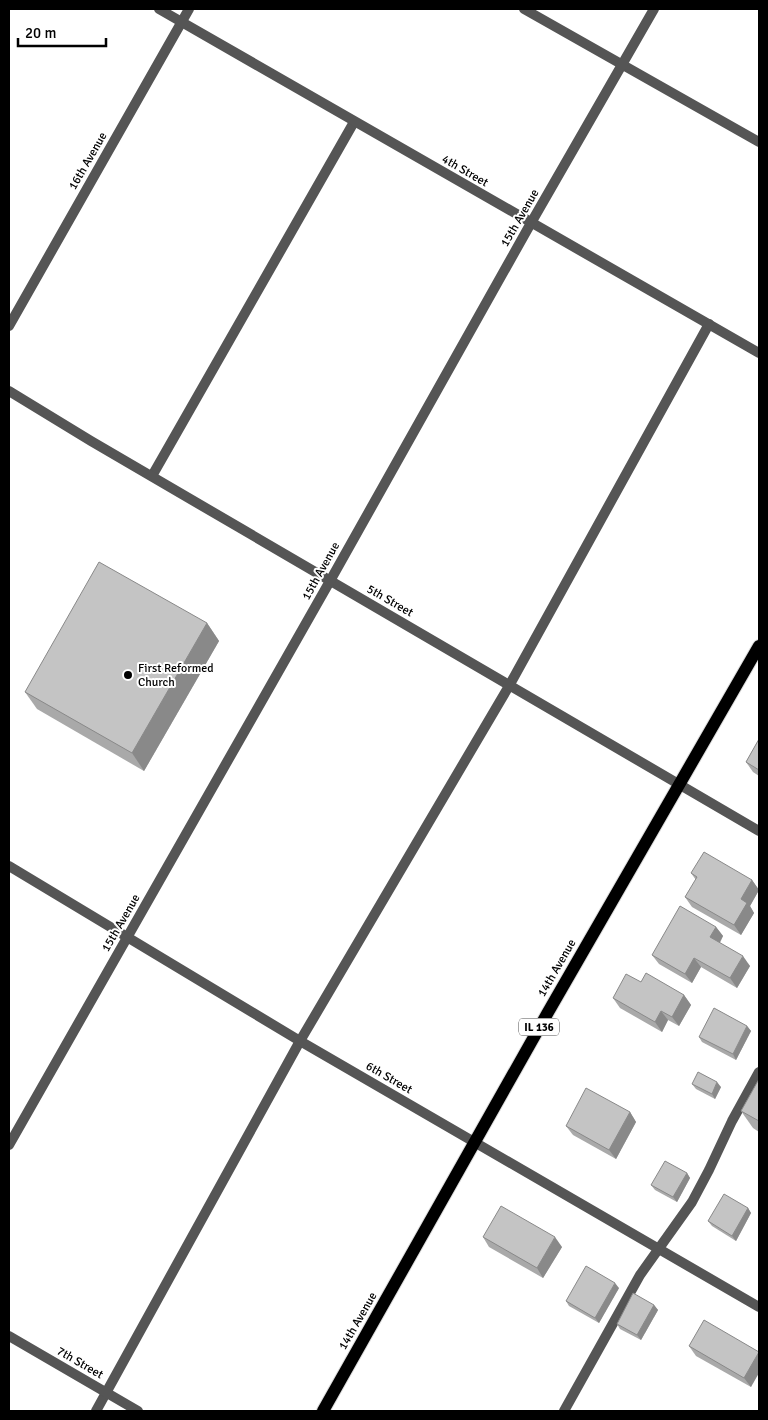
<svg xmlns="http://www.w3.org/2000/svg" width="768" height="1420" font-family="Signika,sans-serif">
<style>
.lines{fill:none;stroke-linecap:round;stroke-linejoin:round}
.primary-casing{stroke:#dbdbdb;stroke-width:14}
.service{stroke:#555;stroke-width:10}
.minor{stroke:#555;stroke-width:10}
.tertiary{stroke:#555;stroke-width:10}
.primary{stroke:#000;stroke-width:12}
.wall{fill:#a9a9a9}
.shaded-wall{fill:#898989}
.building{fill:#c4c4c4;stroke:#898989}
.poi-dot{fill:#000;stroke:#fff;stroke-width:2}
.labels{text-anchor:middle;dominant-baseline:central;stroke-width:4;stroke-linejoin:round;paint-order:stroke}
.shield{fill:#fff;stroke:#4c4c4c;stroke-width:1}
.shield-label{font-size:11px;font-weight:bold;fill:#000}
.street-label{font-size:12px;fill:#000;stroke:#fff}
.poi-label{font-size:12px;fill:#000;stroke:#fff;text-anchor:start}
</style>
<rect width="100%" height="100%" fill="#fff"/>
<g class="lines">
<!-- primary casing -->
<g class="primary-casing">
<polyline id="primary" points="323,1411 547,1014 759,646"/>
</g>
<!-- service -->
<g class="service">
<polyline points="524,9 759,142"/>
<polyline points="152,476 354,122"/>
<polyline points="96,1411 300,1041 509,686 709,324"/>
<polyline points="564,1411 640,1275 692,1202 709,1170 732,1121 759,1072"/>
</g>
<!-- minor -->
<g class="minor">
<polyline points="9,326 189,9"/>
<polyline points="9,391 91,441 759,831"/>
<polyline points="9,866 300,1041 759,1307"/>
<polyline points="9,1145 330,581 531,223 654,9"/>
<polyline points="9,1336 138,1411"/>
</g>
<!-- tertiary -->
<polyline class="tertiary" points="159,9 759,353"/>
<!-- primary -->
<use href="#primary" class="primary"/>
</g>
<!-- wall -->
<g class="wall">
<polygon points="207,623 219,641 144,771 37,709 25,692"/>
<polygon points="759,739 759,776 753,772 746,762"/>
<polygon points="691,873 752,880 759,890 750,906 754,913 741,935 692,907 685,897 696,880"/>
<polygon points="716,927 723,936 720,943 750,966 737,988 701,967 692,983 659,964 652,955"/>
<polygon points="641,982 684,995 691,1005 679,1026 668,1020 662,1032 620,1008 613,998"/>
<polygon points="747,1026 751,1031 736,1060 702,1042 699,1037"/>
<polygon points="759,1079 759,1132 753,1128 741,1111"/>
<polygon points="692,1084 721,1087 715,1099 696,1089"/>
<polygon points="630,1112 636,1122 616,1159 573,1135 566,1126"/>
<polygon points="687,1173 690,1178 677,1202 655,1190 651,1185"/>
<polygon points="748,1208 751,1213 736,1241 712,1226 708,1221"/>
<polygon points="483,1237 562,1247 543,1278 489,1247"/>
<polygon points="619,1288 599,1323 569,1306 566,1301"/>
<polygon points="654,1305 658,1310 641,1340 620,1329 617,1324"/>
<polygon points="689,1346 759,1352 751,1387 696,1356"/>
</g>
<!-- shaded-wall -->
<g class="shaded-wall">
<polygon points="207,623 219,641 144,771 132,753"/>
<polygon points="752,880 759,890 750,906 754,913 741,935 734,925 741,899"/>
<polygon points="716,927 723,936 717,947 710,937"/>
<polygon points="743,956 750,966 737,988 730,978"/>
<polygon points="694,958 701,967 692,983 685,974"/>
<polygon points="684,995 691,1005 679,1026 672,1017"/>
<polygon points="661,1011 668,1020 662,1032 655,1022"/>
<polygon points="747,1026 751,1031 736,1060 733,1054"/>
<polygon points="717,1082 721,1087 715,1099 712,1094"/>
<polygon points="630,1112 636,1122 616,1159 609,1150"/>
<polygon points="687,1173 690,1178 677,1202 673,1197"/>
<polygon points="748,1208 751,1213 736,1241 732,1236"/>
<polygon points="555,1237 562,1247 543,1278 537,1268"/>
<polygon points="615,1283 619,1288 599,1323 595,1318"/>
<polygon points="654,1305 658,1310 641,1340 637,1335"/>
<polygon points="759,1352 759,1373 751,1387 744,1378"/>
</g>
<!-- building -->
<g class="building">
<polygon points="99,562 207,623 132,753 25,692"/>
<polygon points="759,739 759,770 746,762"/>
<polygon points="704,852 752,880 741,899 747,903 734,925 685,897 697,877 691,873"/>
<polygon points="680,906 716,927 710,937 743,956 730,978 694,958 685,974 652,955"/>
<polygon points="646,973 684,995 672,1017 661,1011 655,1022 613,998 626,974 641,982"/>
<polygon points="714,1008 747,1026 733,1054 699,1037"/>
<polygon points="698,1072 717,1082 712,1094 692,1084"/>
<polygon points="759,1079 759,1121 741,1111"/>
<polygon points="586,1088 630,1112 609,1150 566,1126"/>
<polygon points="665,1161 687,1173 673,1197 651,1185"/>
<polygon points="724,1194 748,1208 732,1236 708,1221"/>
<polygon points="501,1206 555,1237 537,1268 483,1237"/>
<polygon points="586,1266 615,1283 595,1318 566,1301"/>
<polygon points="633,1293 654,1305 637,1335 617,1324"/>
<polygon points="704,1320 759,1352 744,1378 689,1346"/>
</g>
<!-- markers -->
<circle class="poi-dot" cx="128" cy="675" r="5"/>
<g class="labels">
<!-- shield labels -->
<rect class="shield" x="519" y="1018.5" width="40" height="17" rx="4"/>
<g class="shield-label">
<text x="539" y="1027">IL 136</text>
</g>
<!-- street labels -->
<g class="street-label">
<text transform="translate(88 161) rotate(-60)">16th Avenue</text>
<text transform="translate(465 171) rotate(30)">4th Street</text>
<text transform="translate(520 218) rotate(-60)">15th Avenue</text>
<text transform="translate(321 571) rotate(-61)">15th Avenue</text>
<text transform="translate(390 601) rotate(30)">5th Street</text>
<text transform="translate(121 923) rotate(-60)">15th Avenue</text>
<text transform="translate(557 968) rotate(-60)">14th Avenue</text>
<text transform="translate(389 1078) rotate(30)">6th Street</text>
<text transform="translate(358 1321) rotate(-60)">14th Avenue</text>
<text transform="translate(80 1363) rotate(30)">7th Street</text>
</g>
<!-- poi labels -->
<g class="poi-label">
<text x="138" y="668">First Reformed<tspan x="138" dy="14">Church</tspan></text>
</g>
</g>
<!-- border -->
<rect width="768" height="1420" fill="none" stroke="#000000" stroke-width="20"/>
<!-- scale -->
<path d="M18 38v8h88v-8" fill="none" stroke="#000000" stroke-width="2.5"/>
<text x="25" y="38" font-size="15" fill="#000000" stroke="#ffffff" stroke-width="4" paint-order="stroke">20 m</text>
</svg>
